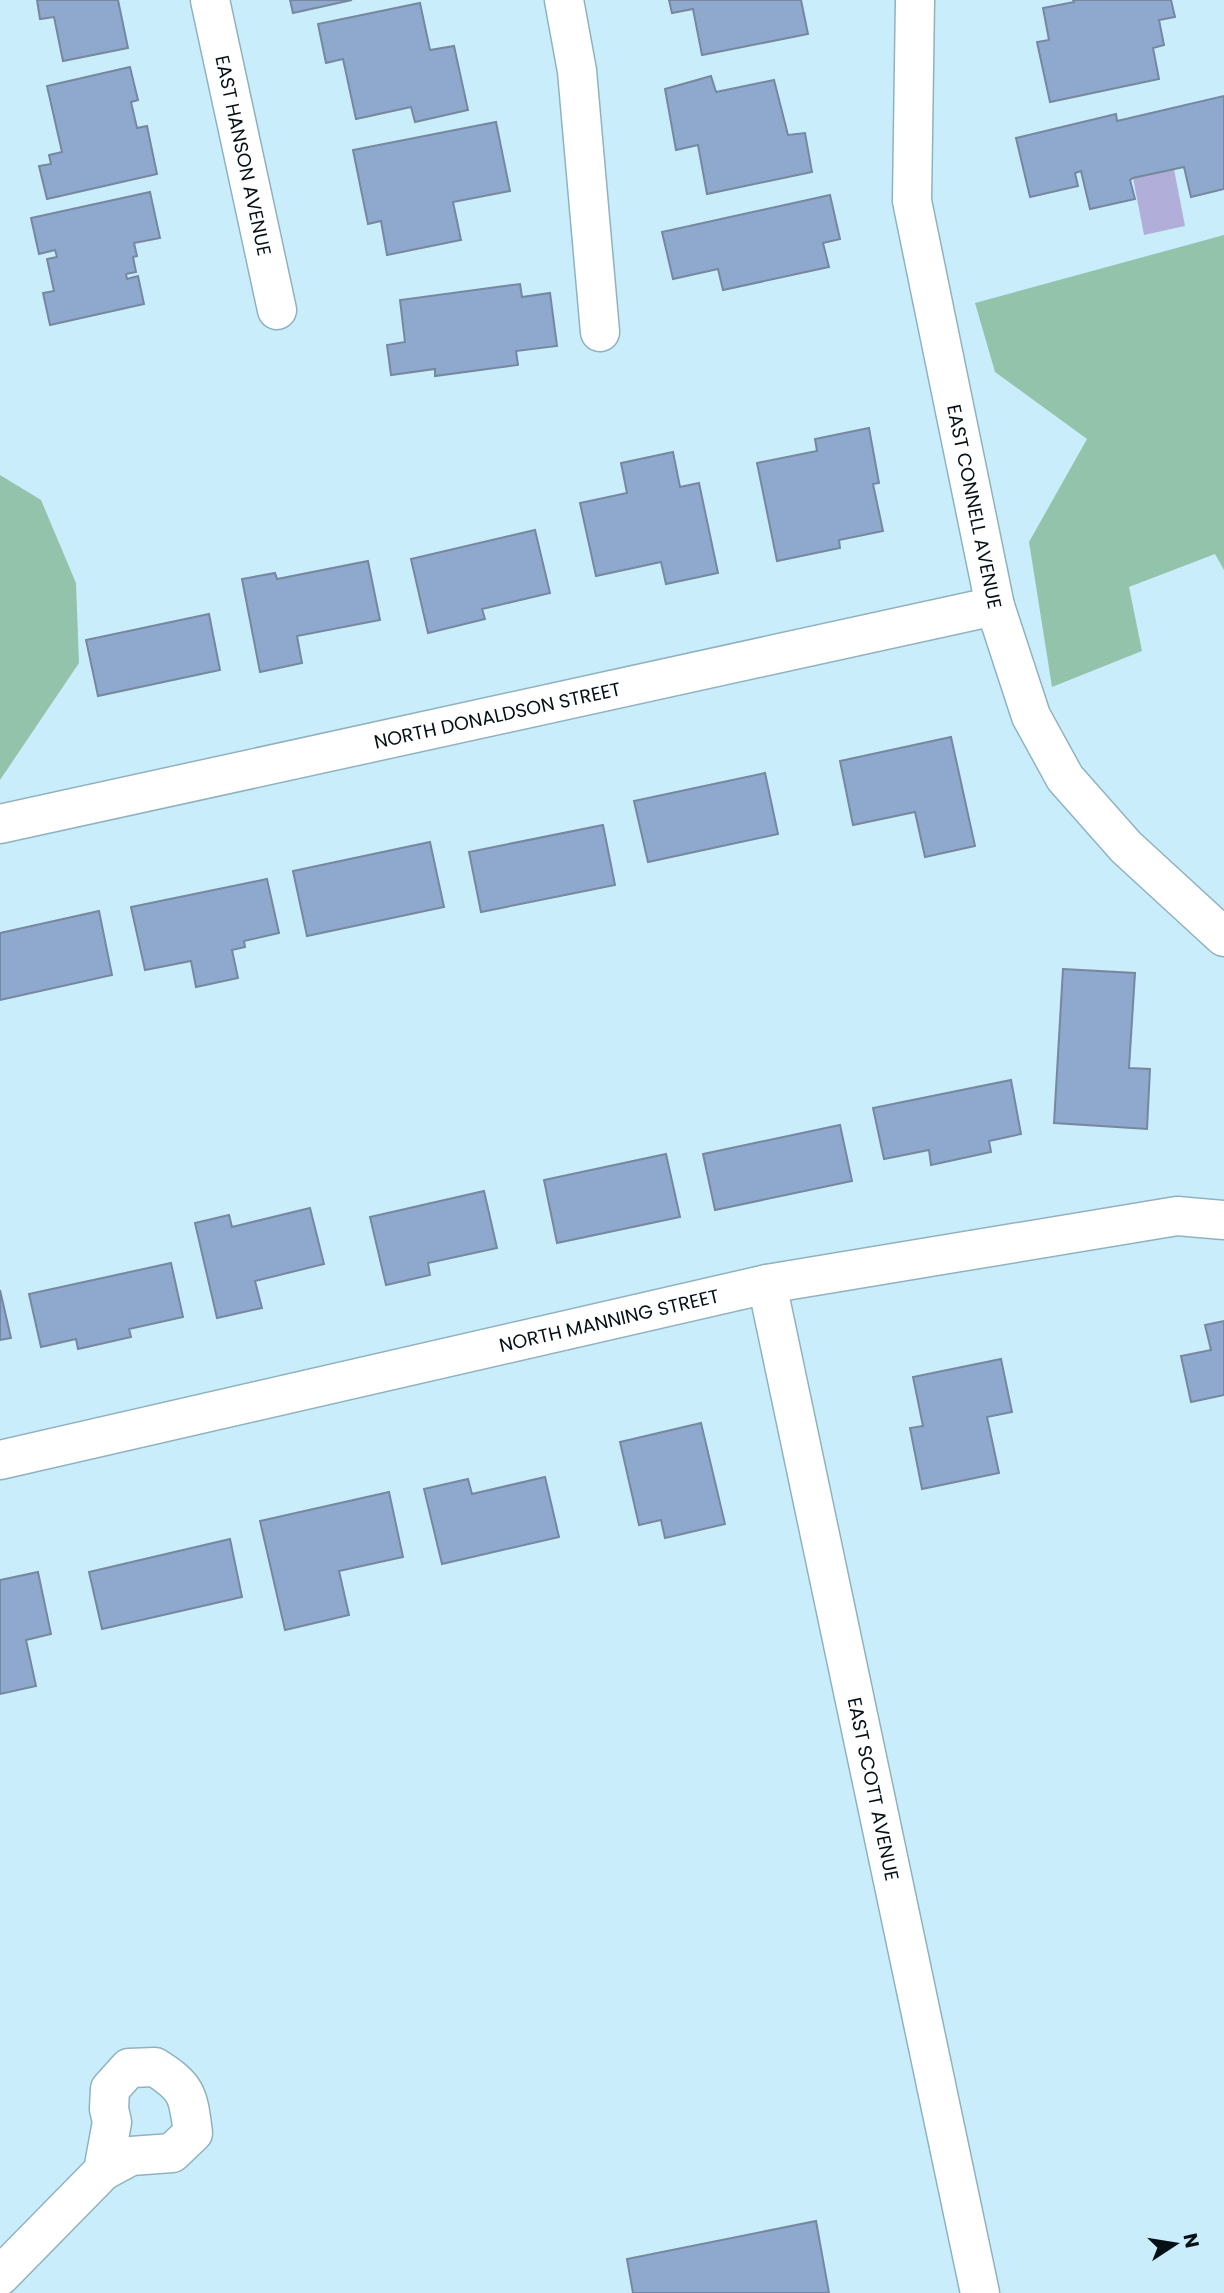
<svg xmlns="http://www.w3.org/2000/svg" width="1224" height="2293" font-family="Poppins,sans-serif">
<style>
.forest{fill:#94c3ac}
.water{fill:#b1afda}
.building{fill:#8ea9cd;stroke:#76889f;stroke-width:2}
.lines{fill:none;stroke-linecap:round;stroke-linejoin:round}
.minor-casing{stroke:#90b2bf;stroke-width:41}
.minor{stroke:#fff;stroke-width:38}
.labels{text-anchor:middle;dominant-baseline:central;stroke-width:6;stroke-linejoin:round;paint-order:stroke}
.street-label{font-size:19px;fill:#041015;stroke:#caedfc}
</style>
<rect width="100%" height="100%" fill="#caedfc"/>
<!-- forest -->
<g class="forest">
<polygon points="1224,235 1224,570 1215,554 1129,587 1142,651 1052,687 1029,542 1087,439 995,372 975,303"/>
<polygon points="0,475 41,500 76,583 79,663 0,780"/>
</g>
<!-- water -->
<polygon class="water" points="1174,169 1185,226 1144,235 1133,178"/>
<!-- building -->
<g class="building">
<polygon points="37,0 118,0 128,48 63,61 54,17 40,19"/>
<polygon points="290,0 352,0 293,13"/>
<polygon points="669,0 801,0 808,34 702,55 693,9 672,13"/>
<polygon points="1073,0 1171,0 1175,17 1159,20 1164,45 1153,48 1159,79 1050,102 1037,42 1049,40 1043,8 1074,2"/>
<polygon points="420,3 430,50 454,46 468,110 415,122 411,107 356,119 343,59 326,63 318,24"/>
<polygon points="130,67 138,100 131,102 137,128 147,126 157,174 47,199 39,166 51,164 49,155 62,152 47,86"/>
<polygon points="711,76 716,92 774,80 788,135 805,133 812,172 707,194 698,145 676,150 665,89"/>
<polygon points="1224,96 1224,189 1191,197 1184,167 1133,178 1130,180 1135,199 1090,209 1081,171 1075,173 1078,186 1030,197 1016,138 1116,114 1117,121"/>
<polygon points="496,122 510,191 453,202 461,240 387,255 381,221 368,224 353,150"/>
<polygon points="150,192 160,238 134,243 137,256 133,257 136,272 126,274 127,279 138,276 144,304 50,325 43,293 54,291 47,259 57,257 55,250 39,254 31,218"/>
<polygon points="830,195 840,239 823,243 829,267 723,290 718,269 673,279 662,232"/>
<polygon points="520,284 522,297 550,293 557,346 516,351 518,365 435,376 435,369 391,375 387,345 405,342 400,300"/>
<polygon points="869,428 879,483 873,484 883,531 839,540 840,548 777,561 757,463 817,451 815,439"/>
<polygon points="673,452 680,487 699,483 718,573 666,584 661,562 596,576 580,503 627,493 621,463"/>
<polygon points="535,530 550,593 482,609 485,619 428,633 411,559"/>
<polygon points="368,561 380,620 297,636 302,663 260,672 242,579 275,573 277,579"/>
<polygon points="209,614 220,670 98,696 86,640"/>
<polygon points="951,737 975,846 925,857 915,812 853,825 840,761"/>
<polygon points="765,773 778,834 648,862 634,801"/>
<polygon points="603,825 615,885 481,912 469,852"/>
<polygon points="430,842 444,907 307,936 293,871"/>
<polygon points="267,879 279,933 244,941 245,947 232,950 238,978 196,987 191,961 145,970 131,907"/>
<polygon points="99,911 112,975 0,1000 0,933"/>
<polygon points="1063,969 1135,973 1129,1068 1150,1069 1147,1129 1054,1123"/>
<polygon points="1011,1080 1021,1134 989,1141 991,1152 931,1165 929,1150 884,1159 873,1108"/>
<polygon points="840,1125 852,1181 715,1210 703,1154"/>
<polygon points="666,1154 680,1217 557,1243 544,1180"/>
<polygon points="484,1191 497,1248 428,1263 430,1275 386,1285 370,1217"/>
<polygon points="310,1208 324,1264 255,1281 262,1308 217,1318 195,1223 229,1215 232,1227"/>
<polygon points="171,1263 183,1317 129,1329 131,1337 78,1349 76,1339 41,1347 29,1294"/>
<polygon points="0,1290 11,1338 0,1340"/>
<polygon points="1224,1321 1224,1395 1191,1402 1181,1356 1211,1350 1205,1325"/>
<polygon points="1001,1359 1012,1412 987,1417 999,1473 922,1489 910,1428 923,1426 913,1377"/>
<polygon points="701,1423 725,1524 665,1538 661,1520 639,1525 620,1442"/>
<polygon points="545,1477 559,1537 442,1564 424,1489 468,1479 472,1494"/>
<polygon points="389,1492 403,1557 339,1571 349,1615 285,1630 260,1521"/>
<polygon points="230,1539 242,1597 102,1629 89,1572"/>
<polygon points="38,1572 51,1634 26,1640 36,1686 0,1694 0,1580"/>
<polygon points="816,2221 829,2293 633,2293 627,2259"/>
</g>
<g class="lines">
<!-- minor casing -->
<g class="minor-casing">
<g id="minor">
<path id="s1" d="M210,0l67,310"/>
<polyline points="564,0 577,71 600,332"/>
<path id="s2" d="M915,0l-3,201 83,405 36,110 34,62 61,69 98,90"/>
<path id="s3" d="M0,824l995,-218"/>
<path id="s4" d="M767,1284l213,1009"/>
<path id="s5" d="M0,1460l767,-176 410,-68 47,4"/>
<path d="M155,2067c33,21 33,28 38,66l-21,20 -41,3 -28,15 9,-49 -3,-13 1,-20 19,-21z"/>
<polyline points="0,2276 103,2171"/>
</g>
</g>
<!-- minor -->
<use href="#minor" class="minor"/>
</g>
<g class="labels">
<!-- street labels -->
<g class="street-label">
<text stroke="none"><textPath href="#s1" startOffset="159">EAST HANSON AVENUE</textPath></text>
<text stroke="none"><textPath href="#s2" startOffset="513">EAST CONNELL AVENUE</textPath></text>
<text stroke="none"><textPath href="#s3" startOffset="509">NORTH DONALDSON STREET</textPath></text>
<text stroke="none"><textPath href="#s5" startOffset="625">NORTH MANNING STREET</textPath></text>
<text stroke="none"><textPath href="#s4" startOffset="516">EAST SCOTT AVENUE</textPath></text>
</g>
</g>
<!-- north arrow -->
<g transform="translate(1175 2244) rotate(78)" stroke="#caedfc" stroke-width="5" paint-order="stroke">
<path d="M0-5L12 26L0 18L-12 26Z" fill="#041015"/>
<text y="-10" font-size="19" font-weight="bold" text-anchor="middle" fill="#041015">N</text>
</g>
</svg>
